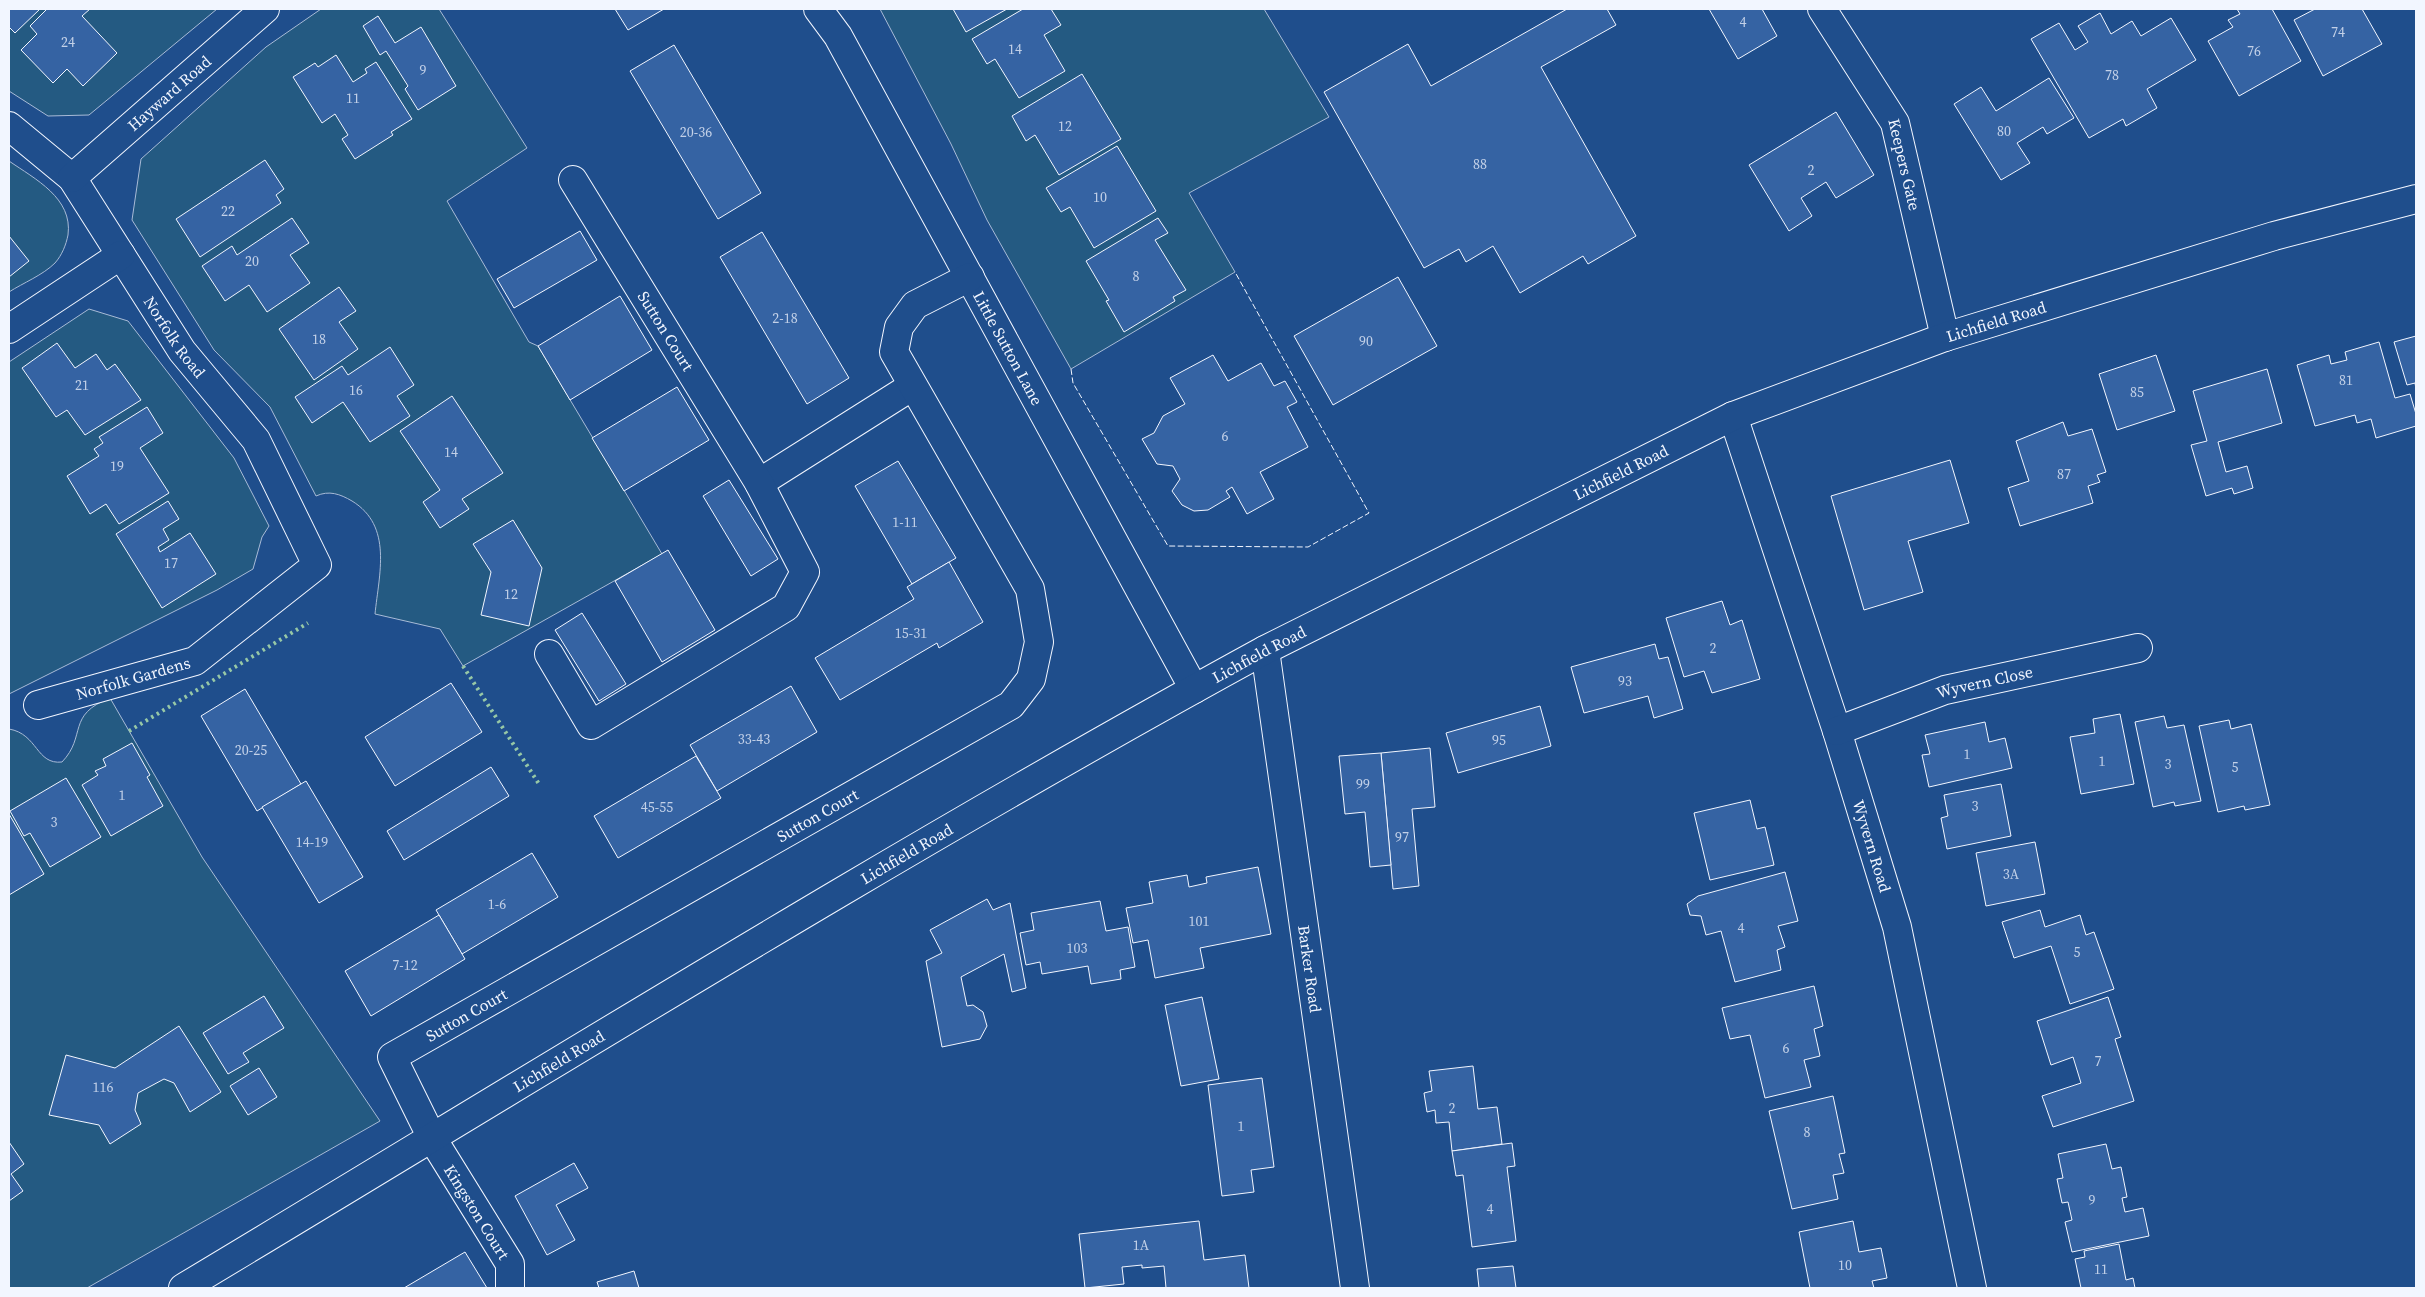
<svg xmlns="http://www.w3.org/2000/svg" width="2425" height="1297" font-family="'Source Serif 4',serif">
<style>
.green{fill:#245a82;stroke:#a8bbd7}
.building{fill:#3563a3;stroke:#f2f6ff}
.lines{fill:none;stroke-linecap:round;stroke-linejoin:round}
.street-casing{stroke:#f2f6ff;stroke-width:30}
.primary-casing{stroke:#f2f6ff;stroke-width:30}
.street{stroke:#1f4e8c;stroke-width:28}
.primary{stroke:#1f4e8c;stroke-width:28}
.hedge{stroke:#97c8a6;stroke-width:4;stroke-dasharray:2.5 4;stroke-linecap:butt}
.fence{stroke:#f2f6ff;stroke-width:1;stroke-dasharray:6 2.5;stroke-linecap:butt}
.labels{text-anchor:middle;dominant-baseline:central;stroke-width:4;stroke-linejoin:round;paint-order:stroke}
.number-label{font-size:14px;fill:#c3d1e8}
.street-label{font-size:16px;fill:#f2f6ff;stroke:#1f4e8c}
</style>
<rect width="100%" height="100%" fill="#1f4e8c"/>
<!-- green -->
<g class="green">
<polygon points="9,9 217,9 89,115 48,116 9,91"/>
<path d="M321,9h118l88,139 -80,53 82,141 9,4 124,208 -199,112 -23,-37 -65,-15c4,-40 18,-88 -23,-113 -12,-7 -23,-11 -36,-5l-46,-89 -56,-57 -82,-130 9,-61 125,-112z"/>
<polygon points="880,9 1264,9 1329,117 1189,193 1235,272 1071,369 987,220 951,144"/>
<path d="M9,161c26,18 64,37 59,74 -2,10 -6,20 -13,28 -12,12 -32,20 -46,29z"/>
<polygon points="89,309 128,321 234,458 269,526 262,537 253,569 217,590 9,694 9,362"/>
<path d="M110,698l92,159 178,264 -293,167h-78v-559c29,5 27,36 53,33 25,-26 4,-47 48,-64z"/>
</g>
<!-- building -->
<g class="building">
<polygon points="9,9 40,9 15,33 9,27"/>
<polygon points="47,9 90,9 82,16 117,53 83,86 67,69 53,83 21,50 37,34 30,26"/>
<polygon points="615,9 664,9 628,30"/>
<polygon points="953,9 1007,9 966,32"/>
<polygon points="1023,9 1051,9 1061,25 1044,35 1065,71 1019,98 995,59 987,64 972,39"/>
<polygon points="1567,9 1607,9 1616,25 1541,67 1636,236 1588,264 1583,256 1520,293 1493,246 1466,262 1459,249 1424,268 1324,92 1408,44 1431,86"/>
<polygon points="1709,9 1762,9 1777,36 1738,59"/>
<polygon points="2237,9 2272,9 2301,61 2239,96 2208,41 2233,27 2228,20 2240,14"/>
<polygon points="2315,9 2362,9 2382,44 2323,76 2294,20"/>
<polygon points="2100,13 2111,34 2132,21 2141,36 2171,18 2196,60 2147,89 2157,108 2126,126 2123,119 2089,138 2031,39 2059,23 2075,50 2088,42 2078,26"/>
<polygon points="378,16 395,43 421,27 456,86 418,110 405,89 408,86 386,51 380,55 363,26"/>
<polygon points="674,45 761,193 718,219 630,71"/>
<polygon points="336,55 353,82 367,73 365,69 376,62 412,119 391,132 393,135 355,159 342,139 348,135 335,114 322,123 293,77 315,63 318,67"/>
<polygon points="1082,74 1121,139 1059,175 1035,135 1026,141 1012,116"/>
<polygon points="2049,78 2074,118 2047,134 2043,127 2017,143 2030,163 2001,180 1954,104 1981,87 1996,111"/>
<polygon points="1836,112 1874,175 1836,198 1826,182 1801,198 1812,216 1789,231 1749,165"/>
<polygon points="1117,146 1156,211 1094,248 1070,207 1061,212 1046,188"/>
<polygon points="265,160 284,189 276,195 281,203 200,257 176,219"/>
<polygon points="292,218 309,243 290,255 310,283 267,312 249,285 225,301 202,266 232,246 237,255"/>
<polygon points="1158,218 1168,233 1155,240 1186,290 1173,297 1175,301 1124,332 1106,301 1109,300 1086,261"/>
<polygon points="580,231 597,260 514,308 497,279"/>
<polygon points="762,232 849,378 807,404 720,257"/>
<polygon points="9,236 29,261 9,277"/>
<polygon points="1398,277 1437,346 1333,405 1294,336"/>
<polygon points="339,287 356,311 339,322 358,349 314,380 279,329"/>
<polygon points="620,296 652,350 570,400 538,346"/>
<polygon points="2416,336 2416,389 2415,383 2407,385 2394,342"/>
<polygon points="2379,342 2395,398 2410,394 2416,414 2416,426 2376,438 2371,419 2357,423 2355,415 2315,426 2297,365 2329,355 2331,364 2347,360 2345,352"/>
<polygon points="57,343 75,368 96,354 107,370 115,364 141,400 85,435 67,410 56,417 22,368"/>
<polygon points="390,347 414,385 397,396 410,416 370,442 343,402 312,423 295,397 342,366 348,375"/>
<polygon points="1213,355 1228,381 1261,363 1274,386 1285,381 1297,402 1287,407 1308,447 1260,472 1274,499 1247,514 1232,487 1226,491 1230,497 1208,510 1194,511 1182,505 1172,491 1180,479 1173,466 1157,464 1142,439 1154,433 1163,416 1185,404 1170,378"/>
<polygon points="2156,355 2175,411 2117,430 2099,374"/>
<polygon points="2267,369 2282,423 2218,442 2226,472 2247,466 2253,488 2234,494 2232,488 2206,496 2191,445 2207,441 2193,391"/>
<polygon points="677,387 709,440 624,491 592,438"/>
<polygon points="452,396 503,473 462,499 469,509 440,528 423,502 440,490 400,431"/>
<polygon points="147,407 163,433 140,448 169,493 119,524 106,504 90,514 67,476 99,456 94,449 103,443 99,437"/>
<polygon points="2063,422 2068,436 2092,429 2106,472 2097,475 2100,482 2088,486 2093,503 2020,526 2008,488 2029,481 2016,441"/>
<polygon points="1950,460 1969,523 1908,541 1923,592 1864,610 1831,496"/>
<polygon points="898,461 956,558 912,584 855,486"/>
<polygon points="729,480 778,559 751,576 703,496"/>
<polygon points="168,501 179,519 163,529 169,540 158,547 160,552 190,533 216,574 162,608 116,534"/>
<polygon points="513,520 542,568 529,626 481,615 491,572 473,544"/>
<polygon points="668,550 715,630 662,662 615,581"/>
<polygon points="949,562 983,622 939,648 937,643 840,700 815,658 914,599 907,587"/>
<polygon points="1722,601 1730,625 1742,620 1760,679 1712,693 1704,671 1684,677 1666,618"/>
<polygon points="582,613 626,684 599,701 555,630"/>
<polygon points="1655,644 1659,659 1668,657 1683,709 1654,718 1648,696 1584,713 1571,667"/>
<polygon points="451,683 482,732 395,786 365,737"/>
<polygon points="791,686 817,732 717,791 690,745"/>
<polygon points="245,689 301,784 257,811 201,716"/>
<polygon points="1540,706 1551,746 1458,773 1446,733"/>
<polygon points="2120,714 2134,784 2081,794 2070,737 2095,733 2093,719"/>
<polygon points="2164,716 2167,728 2184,725 2201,801 2175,806 2174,802 2153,807 2135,722"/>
<polygon points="2229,720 2231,729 2251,724 2270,805 2245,810 2244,806 2218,812 2199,726"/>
<polygon points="1985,722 1989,742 2005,738 2012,768 1929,787 1922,755 1930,754 1925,735"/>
<polygon points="132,743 150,775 147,777 163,806 111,836 82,785 98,775 95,771 106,766 103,759"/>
<polygon points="1430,748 1435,807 1412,809 1419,886 1393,889 1381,753"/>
<polygon points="1381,753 1391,865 1370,867 1365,812 1345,814 1339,756"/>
<polygon points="696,756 721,798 618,858 594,816"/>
<polygon points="491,767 509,796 404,860 387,831"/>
<polygon points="66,778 101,837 50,867 30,833 24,836 10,811"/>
<polygon points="306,781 363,877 319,903 262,807"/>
<polygon points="2001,784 2011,836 1947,849 1941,818 1948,816 1944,795"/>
<polygon points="1750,800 1757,829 1765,827 1774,865 1710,880 1694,813"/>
<polygon points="9,814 44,874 9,895"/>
<polygon points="2035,842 2045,894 1986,906 1976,853"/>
<polygon points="532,853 558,897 462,954 436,910"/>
<polygon points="1258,867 1271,934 1200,948 1204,968 1155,978 1148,940 1133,943 1126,908 1153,903 1149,882 1187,875 1189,887 1207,883 1206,877"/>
<polygon points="1785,872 1798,921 1778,926 1785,947 1777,950 1781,970 1735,982 1721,931 1706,935 1701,916 1690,915 1687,904 1698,896"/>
<polygon points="987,899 993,910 1010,903 1026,988 1012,992 1004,954 961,977 967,1006 973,1005 983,1012 987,1026 980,1039 942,1047 926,961 942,953 930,930"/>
<polygon points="1100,901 1106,931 1128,927 1135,967 1120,970 1121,979 1091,984 1088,966 1042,974 1040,962 1026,965 1020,933 1034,930 1031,913"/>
<polygon points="2040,910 2045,927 2080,915 2086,935 2094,932 2114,989 2070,1004 2051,946 2014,958 2002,922"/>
<polygon points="439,915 465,959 371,1016 345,971"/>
<polygon points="1814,986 1823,1026 1814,1029 1820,1056 1804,1060 1811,1087 1765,1098 1750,1035 1730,1039 1722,1008"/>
<polygon points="264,996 284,1028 243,1053 249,1062 228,1074 203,1033"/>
<polygon points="1202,997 1219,1079 1181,1086 1165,1005"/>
<polygon points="2108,997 2121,1037 2115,1039 2134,1101 2053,1127 2042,1096 2081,1083 2073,1057 2051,1065 2037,1021"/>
<polygon points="179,1026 221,1092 190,1112 174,1083 164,1079 138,1093 135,1110 141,1124 110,1144 99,1125 49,1115 66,1055 115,1068"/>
<polygon points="1473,1066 1478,1109 1497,1107 1502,1144 1452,1151 1449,1122 1436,1123 1435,1110 1427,1112 1424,1093 1432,1091 1429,1071"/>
<polygon points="259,1068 277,1097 248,1115 230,1086"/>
<polygon points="1262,1078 1274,1167 1251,1170 1254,1192 1222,1196 1208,1085"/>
<polygon points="1833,1096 1845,1153 1839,1154 1844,1173 1833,1175 1838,1199 1792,1209 1769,1111"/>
<polygon points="9,1142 24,1164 11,1174 23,1191 9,1201"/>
<polygon points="1512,1143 1515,1166 1507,1167 1516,1241 1472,1247 1463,1175 1456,1176 1452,1151"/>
<polygon points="2106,1144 2112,1169 2121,1167 2127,1197 2122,1198 2125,1212 2143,1208 2149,1236 2072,1252 2065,1222 2072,1220 2068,1202 2062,1203 2057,1179 2063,1178 2058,1154"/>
<polygon points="574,1163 588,1188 556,1205 575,1240 547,1255 515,1196"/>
<polygon points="1199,1221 1204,1260 1245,1255 1249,1288 1166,1288 1164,1266 1142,1268 1142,1265 1122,1267 1124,1284 1085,1288 1079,1234"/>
<polygon points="1853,1221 1859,1252 1881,1248 1887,1278 1872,1281 1874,1288 1810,1288 1799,1232"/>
<polygon points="2119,1244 2126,1280 2133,1278 2135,1288 2081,1288 2075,1259 2085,1257 2084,1251"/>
<polygon points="465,1252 487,1288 404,1288"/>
<polygon points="1513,1266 1516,1288 1479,1288 1477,1269"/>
<polygon points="634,1271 639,1288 599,1288 597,1282"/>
</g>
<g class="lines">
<!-- street casing -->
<g class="street-casing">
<g id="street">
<path id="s1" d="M818,9l20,27 356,653"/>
<path id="s2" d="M1822,9l73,114 50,214"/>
<path id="s3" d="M9,126l63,52 110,173 74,89 61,125 -122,96 -157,44"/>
<path id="s4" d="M72,178l193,-169"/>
<polyline points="9,329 121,255"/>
<path id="s5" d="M1733,416l104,315 60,196 75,361"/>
<polyline points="759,483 911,387"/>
<path id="s6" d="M1265,650l90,638"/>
<polyline points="549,654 591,725 786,607 805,572 759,483 573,180"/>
<path id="s7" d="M1837,731l108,-41 193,-42"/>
<path id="s8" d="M510,1288v-24l-78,-126 -40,-81 619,-352 20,-26 8,-37 -9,-53 -136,-237 5,-25 16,-22 55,-28"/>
</g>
</g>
<!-- primary casing -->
<g class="primary-casing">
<g id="primary">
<path id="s9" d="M183,1288c358,-215 714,-437 1082,-638l468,-234 212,-79 329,-101 142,-37"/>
</g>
</g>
<!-- street -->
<use href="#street" class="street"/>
<!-- primary -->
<use href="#primary" class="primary"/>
<!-- hedge -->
<g class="hedge">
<polyline points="463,666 539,784"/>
<polyline points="129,731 308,623"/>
</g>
<!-- fence -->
<polyline class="fence" points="1071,369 1073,383 1168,546 1308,547 1369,513 1235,272"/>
</g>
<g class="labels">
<!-- number labels -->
<g class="number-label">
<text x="1743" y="22">4</text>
<text x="2338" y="32">74</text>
<text x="68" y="42">24</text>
<text x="1015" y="49">14</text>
<text x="2254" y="51">76</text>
<text x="423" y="70">9</text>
<text x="2112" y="75">78</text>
<text x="353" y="98">11</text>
<text x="1065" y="126">12</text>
<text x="2004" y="131">80</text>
<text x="696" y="132">20-36</text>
<text x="1480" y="164">88</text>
<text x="1811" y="170">2</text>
<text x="1100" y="197">10</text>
<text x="228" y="211">22</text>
<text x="252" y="261">20</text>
<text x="1136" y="276">8</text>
<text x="785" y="318">2-18</text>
<text x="319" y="339">18</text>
<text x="1366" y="341">90</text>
<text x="2346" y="380">81</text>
<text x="82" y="385">21</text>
<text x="356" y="390">16</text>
<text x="2137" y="392">85</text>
<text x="1225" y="436">6</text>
<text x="451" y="452">14</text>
<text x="117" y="466">19</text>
<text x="2064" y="474">87</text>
<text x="905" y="522">1-11</text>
<text x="171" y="563">17</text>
<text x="511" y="594">12</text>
<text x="911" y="633">15-31</text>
<text x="1713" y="648">2</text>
<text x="1625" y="681">93</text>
<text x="754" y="739">33-43</text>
<text x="1499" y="740">95</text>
<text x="251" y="750">20-25</text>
<text x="1967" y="754">1</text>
<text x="2102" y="761">1</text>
<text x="2168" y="764">3</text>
<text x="2235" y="767">5</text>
<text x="1363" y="784">99</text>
<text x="122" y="795">1</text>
<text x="1975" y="806">3</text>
<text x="657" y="807">45-55</text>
<text x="54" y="822">3</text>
<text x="1402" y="837">97</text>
<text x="312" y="842">14-19</text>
<text x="2011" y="874">3A</text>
<text x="497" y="904">1-6</text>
<text x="1199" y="921">101</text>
<text x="1741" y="928">4</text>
<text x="1077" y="948">103</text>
<text x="2077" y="952">5</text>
<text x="405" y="965">7-12</text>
<text x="1786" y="1048">6</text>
<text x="2098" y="1061">7</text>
<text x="103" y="1087">116</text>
<text x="1452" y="1108">2</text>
<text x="1241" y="1126">1</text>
<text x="1807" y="1132">8</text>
<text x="2092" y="1200">9</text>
<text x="1490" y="1209">4</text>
<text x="1141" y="1245">1A</text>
<text x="1845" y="1265">10</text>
<text x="2101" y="1269">11</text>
</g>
<!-- street labels -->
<g class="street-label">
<text stroke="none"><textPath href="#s4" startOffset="129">Hayward Road</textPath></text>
<text stroke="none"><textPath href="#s2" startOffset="178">Keepers Gate</textPath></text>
<text stroke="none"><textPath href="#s9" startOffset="2059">Lichfield Road</textPath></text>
<text transform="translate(666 331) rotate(58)">Sutton Court</text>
<text stroke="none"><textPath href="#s3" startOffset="271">Norfolk Road</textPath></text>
<text stroke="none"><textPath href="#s1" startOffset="389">Little Sutton Lane</textPath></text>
<text stroke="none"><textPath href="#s9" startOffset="1654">Lichfield Road</textPath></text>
<text stroke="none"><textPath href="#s9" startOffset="1249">Lichfield Road</textPath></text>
<text transform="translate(133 678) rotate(-16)">Norfolk Gardens</text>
<text stroke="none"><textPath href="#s7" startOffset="156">Wyvern Close</textPath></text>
<text stroke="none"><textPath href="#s8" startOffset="752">Sutton Court</textPath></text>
<text stroke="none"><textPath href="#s5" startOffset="452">Wyvern Road</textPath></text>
<text stroke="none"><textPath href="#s9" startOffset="844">Lichfield Road</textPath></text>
<text stroke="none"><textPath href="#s6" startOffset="322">Barker Road</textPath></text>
<text stroke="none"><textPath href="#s8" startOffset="348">Sutton Court</textPath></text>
<text stroke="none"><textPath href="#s9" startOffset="439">Lichfield Road</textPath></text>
<text transform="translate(477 1212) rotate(58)">Kingston Court</text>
</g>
</g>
<!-- border -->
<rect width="2425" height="1297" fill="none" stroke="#f2f6ff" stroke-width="20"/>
</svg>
